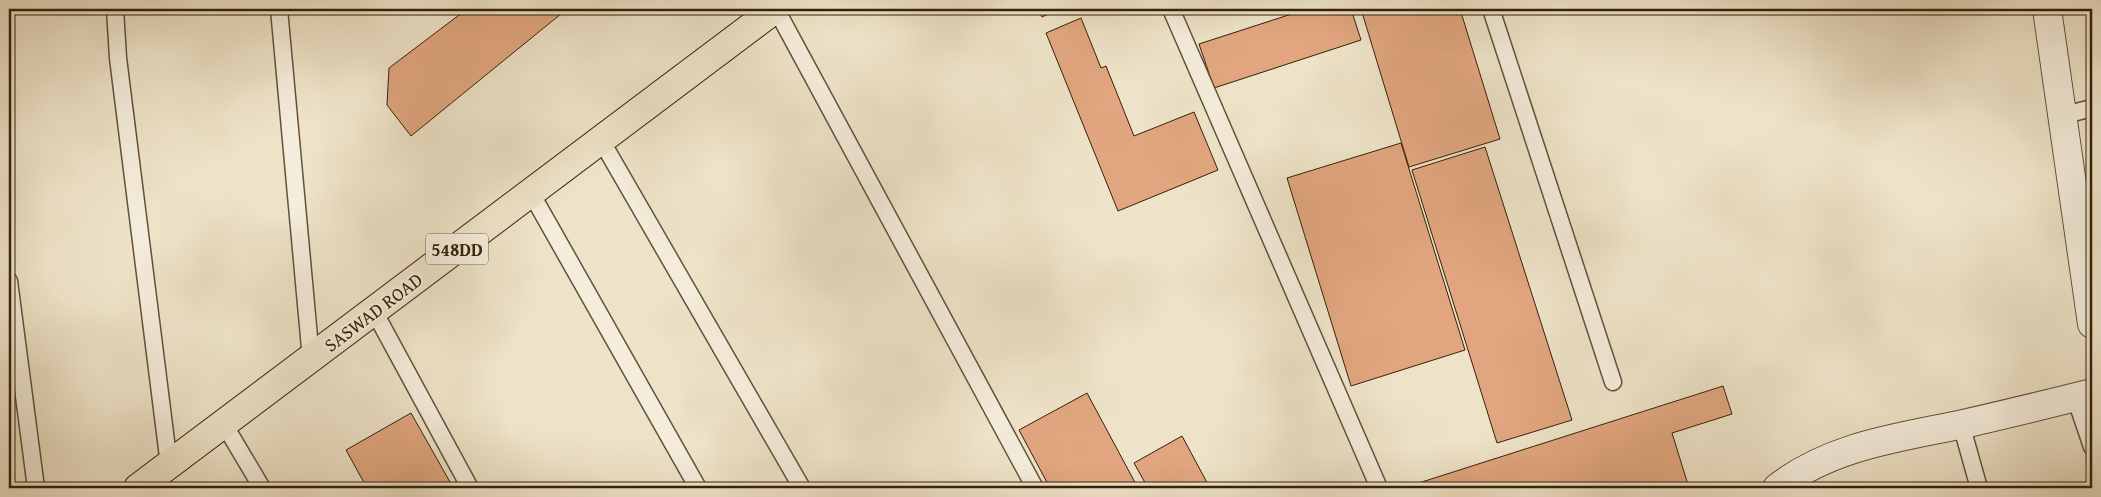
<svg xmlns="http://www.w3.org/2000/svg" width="2101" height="497" font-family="'Gentium Book Plus',serif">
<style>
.building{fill:#e1a67f;stroke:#35200a}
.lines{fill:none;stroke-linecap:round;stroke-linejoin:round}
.lane-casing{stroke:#63513a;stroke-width:19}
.street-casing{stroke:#63513a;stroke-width:30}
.highway-casing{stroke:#35200a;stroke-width:30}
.lane{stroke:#f4eddb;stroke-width:16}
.street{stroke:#f4eddb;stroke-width:28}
.highway{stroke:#eee3c8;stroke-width:28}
.labels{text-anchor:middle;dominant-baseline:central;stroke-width:4.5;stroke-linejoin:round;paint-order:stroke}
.shield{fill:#f4eddb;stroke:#6e5e49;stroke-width:1}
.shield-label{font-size:18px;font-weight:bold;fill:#35200a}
.street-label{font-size:19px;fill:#35200a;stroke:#f4eddb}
</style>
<rect width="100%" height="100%" fill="#eee3c8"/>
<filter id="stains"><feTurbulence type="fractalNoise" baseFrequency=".004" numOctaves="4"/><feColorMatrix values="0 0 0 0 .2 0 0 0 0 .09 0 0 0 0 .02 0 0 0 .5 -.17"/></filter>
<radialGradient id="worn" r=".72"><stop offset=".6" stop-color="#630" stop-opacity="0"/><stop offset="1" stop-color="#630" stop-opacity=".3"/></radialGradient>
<!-- building -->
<g class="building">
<polygon points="467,9 567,9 411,136 387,105 389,68"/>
<polygon points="1038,9 1059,9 1042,17"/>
<polygon points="1307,9 1351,9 1361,40 1214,88 1199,44"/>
<polygon points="1361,9 1460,9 1500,139 1409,167"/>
<polygon points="1081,18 1101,68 1106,66 1134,136 1194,112 1218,170 1118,211 1046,33"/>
<polygon points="1401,143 1465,350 1351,386 1287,178"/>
<polygon points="1485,147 1572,420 1497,443 1412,170"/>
<polygon points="1723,386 1732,414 1672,433 1689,488 1403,488"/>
<polygon points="1087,393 1138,488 1050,488 1019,430"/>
<polygon points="411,413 450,482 439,488 367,488 346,450"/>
<polygon points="1182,436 1210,488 1148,488 1134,463"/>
</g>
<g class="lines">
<!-- lane casing -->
<g class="lane-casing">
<g id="lane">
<polyline points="115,9 118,58 169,465"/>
<polyline points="279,9 311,359"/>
<polyline points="776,9 1035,488"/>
<polyline points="1171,9 1379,488"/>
<polyline points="1491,9 1613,382"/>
<polyline points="2061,116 2092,108"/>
<polyline points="601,140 802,488"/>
<polyline points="531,193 698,488"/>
<polyline points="9,281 36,488"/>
<polyline points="374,311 470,488"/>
<polyline points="2075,397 2092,447"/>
<polyline points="224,424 262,488"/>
<polyline points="1961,424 1979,488"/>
</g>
</g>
<!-- street casing -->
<g class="street-casing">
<g id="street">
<polyline points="2047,9 2092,324"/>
<path d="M1777,488c52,-41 118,-50 182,-63 44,-10 89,-21 133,-32"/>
</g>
</g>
<!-- highway casing -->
<g class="highway-casing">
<polyline id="highway" points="138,488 775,9"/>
</g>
<!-- lane -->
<use href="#lane" class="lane"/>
<!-- street -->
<use href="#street" class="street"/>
<!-- highway -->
<use href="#highway" class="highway"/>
</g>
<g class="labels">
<!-- shield labels -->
<rect class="shield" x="426" y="233.5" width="62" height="31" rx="4"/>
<g class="shield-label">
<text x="457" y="249">548DD</text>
</g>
<!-- street labels -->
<g class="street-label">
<text transform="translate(373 312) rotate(-37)">SASWAD ROAD</text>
</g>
</g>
<!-- margin -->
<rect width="2101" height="497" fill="none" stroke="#eee3c8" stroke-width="30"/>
<rect x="10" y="10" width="2081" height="477" fill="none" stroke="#35200a" stroke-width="2.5"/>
<rect x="15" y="15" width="2071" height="467" fill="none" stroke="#35200a"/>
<rect width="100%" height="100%" filter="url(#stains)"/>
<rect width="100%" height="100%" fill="url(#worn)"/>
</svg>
